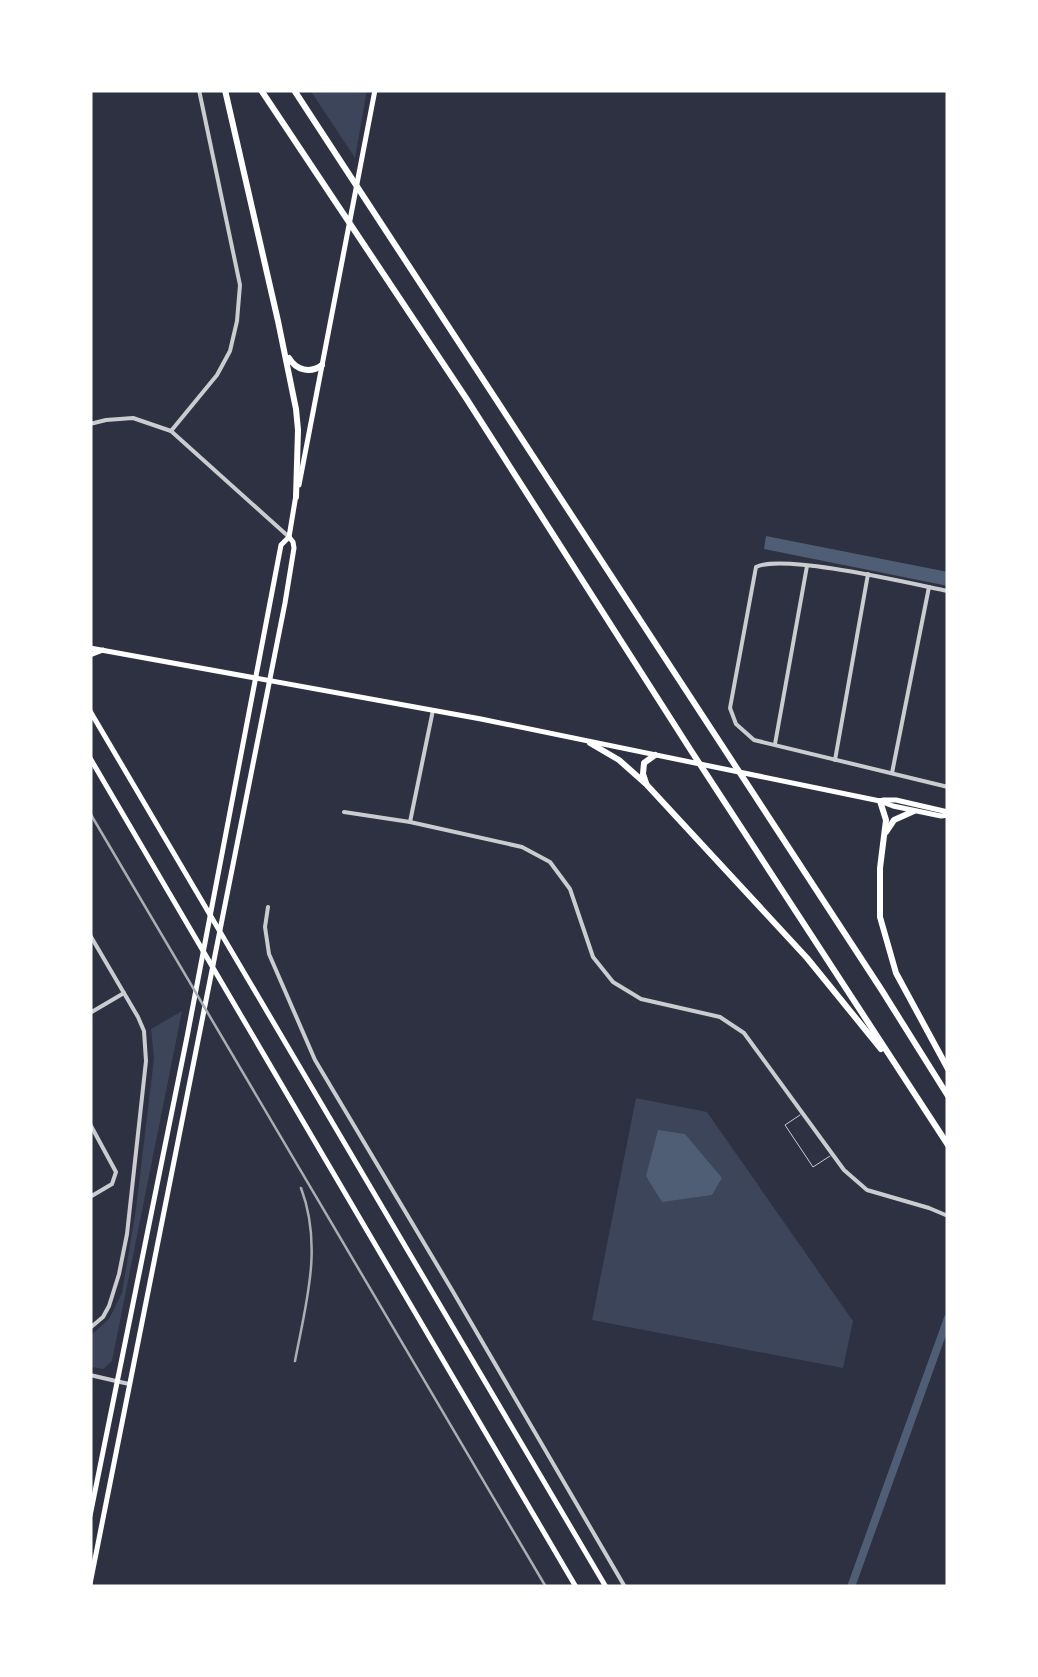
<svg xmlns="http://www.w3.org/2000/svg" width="1038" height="1677" font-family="Commissioner,sans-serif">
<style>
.green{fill:#3c4559}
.water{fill:#4f5d75}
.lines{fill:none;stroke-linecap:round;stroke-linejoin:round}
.canal{stroke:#4f5d75;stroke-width:8}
.service{stroke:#caccd0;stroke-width:1}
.minor{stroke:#caccd0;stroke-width:4}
.secondary{stroke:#fff;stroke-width:5}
.primary{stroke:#fff;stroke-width:5}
.motorway{stroke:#fff;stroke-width:6}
.rail{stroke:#abadb3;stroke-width:2.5}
</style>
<rect width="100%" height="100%" fill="#2d3142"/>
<!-- green -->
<g class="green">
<polygon points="310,90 367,90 355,158"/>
<polygon points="182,1011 112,1361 103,1369 92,1367 90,1364 90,1336 109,1319 122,1293 136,1209 152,1075 154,1058 151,1029"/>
<polygon points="636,1098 707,1112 853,1321 843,1368 592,1320"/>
</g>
<!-- water -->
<g class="water">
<polygon points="766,536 948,572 948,586 764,549"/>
<polygon points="658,1130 685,1134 722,1178 712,1195 662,1202 646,1176"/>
</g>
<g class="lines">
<!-- canal -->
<polyline class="canal" points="851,1587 948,1318"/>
<!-- service -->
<polyline class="service" points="800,1115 785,1125 813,1167 830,1156"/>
<!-- minor -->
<g class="minor">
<polyline points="90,424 106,420 133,418 171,431 289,537"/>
<polyline points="171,431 217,375 230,351 237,321 240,285 199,90"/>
<path d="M948,591c-35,-7 -165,-38 -192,-24l-26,141 6,16 18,16 194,47"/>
<polyline points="775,744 807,566"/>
<polyline points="835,760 868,574"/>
<polyline points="892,773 929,587"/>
<polyline points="344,812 410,822 522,847 550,862 570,889 593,957 613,982 641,999 720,1017 744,1033 844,1170 867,1190 929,1208 948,1216"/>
<polyline points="410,822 433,710"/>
<polyline points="268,907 265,927 269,954 315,1060 452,1290 625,1587"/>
<polyline points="90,935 138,1017 144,1031 146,1061 127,1234 119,1274 109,1306 103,1317 90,1328"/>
<polyline points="90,1013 124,993"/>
<polyline points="90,1124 116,1172 112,1184 90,1197"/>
<polyline points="90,1375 129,1384"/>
</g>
<!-- secondary -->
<g class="secondary">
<polyline points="299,485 375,90"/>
<polyline points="90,648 481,719 880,801 893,806 941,816 948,815"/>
<polyline points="883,800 896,800 948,812"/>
<polyline points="90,1516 187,1037 281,545 289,537 296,495"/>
<polyline points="90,1584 285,603 294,548 293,542 289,537"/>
</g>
<!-- primary -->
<g class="primary">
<polyline points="90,655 103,650"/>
<polyline points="90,711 606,1587"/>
<polyline points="90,758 576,1587"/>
</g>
<!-- motorway -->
<g class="motorway">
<polyline points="225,90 278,321 296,409 298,430 296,497"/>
<polyline points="261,90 466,398 690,749 948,1145"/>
<polyline points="294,90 881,989 948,1096"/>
<path d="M289,358c7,12 21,16 33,7"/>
<polyline points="590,743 619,760 646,784 807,958 881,1049"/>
<polyline points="646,783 643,774 644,763 655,755"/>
<polyline points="880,801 886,820 880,868 880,917 896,973 948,1069"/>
<polyline points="886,832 894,820 914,811"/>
</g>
<!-- rail -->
<g class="rail">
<polyline points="90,813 546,1587"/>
<path d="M295,1361c11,-58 28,-115 6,-173"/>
</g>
</g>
<!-- border -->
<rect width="1038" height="1677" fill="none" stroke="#ffffff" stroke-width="185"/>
</svg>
